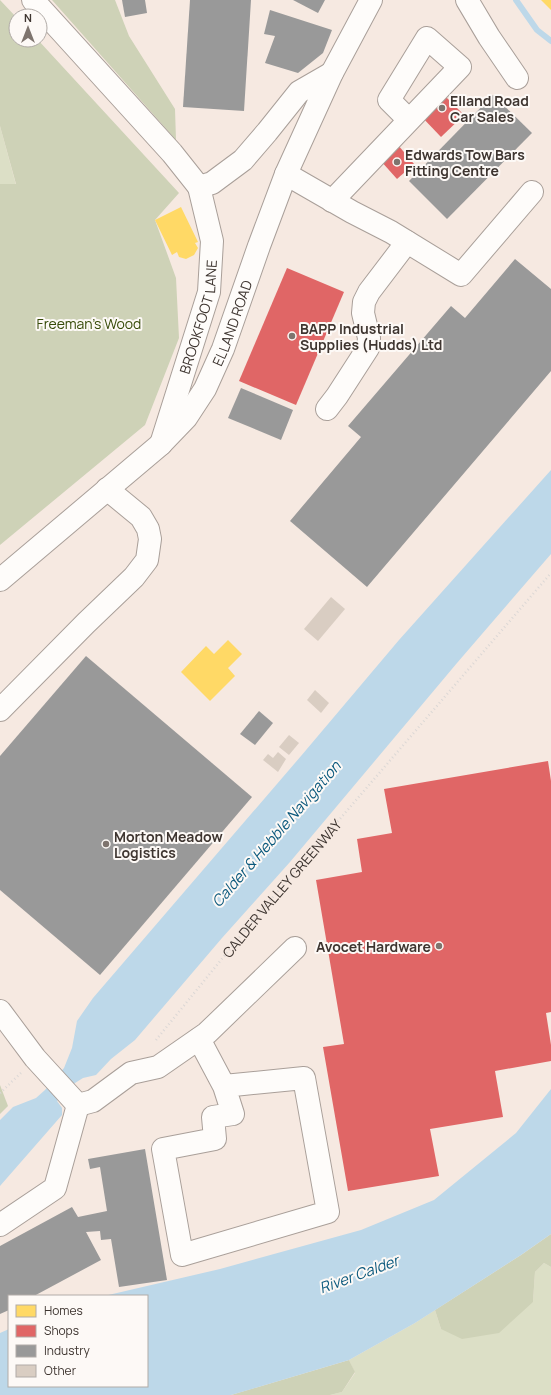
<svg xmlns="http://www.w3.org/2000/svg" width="551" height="1395" font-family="Manrope,sans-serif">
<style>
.green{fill:#dcdfc6}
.forest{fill:#ced2b7}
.water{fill:#bdd8e9}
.homes{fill:#ffd966}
.shops{fill:#e06666}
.industry{fill:#999}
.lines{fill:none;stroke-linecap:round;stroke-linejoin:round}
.stream{stroke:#bdd8e9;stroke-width:6}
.building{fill:#d9cdc2}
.minor-casing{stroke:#a99f99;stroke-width:24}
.major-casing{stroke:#a99f99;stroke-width:24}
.path{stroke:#dbd7d5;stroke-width:2.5;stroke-dasharray:1 3;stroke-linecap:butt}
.minor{stroke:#fefcfa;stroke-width:22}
.major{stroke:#fefcfa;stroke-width:22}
.poi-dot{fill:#7e746e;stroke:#fdf9f6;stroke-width:1.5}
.labels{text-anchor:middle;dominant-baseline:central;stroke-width:4;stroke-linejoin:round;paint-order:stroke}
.poi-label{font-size:14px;font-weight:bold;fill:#3e3530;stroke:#fdf9f6;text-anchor:start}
.street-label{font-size:14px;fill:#3e3530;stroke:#fdf9f6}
.park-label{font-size:14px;fill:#364a08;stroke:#fdf9f6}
.water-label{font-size:15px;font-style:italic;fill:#0b597d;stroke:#fdf9f6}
</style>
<rect width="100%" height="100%" fill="#f6e9e1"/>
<!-- green -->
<g class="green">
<polygon points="0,126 16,185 0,184"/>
<polygon points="544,1263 551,1267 551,1395 330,1395 342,1392 355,1373 349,1360 415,1323 435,1310 441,1329 533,1302 535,1272"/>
</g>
<!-- forest -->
<g class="forest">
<polygon points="0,0 16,17 16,40 38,40 179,193 155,220 176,278 179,338 145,425 0,545 0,184 16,184 0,126"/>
<polygon points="52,0 115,0 129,36 175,109 176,140"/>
<polygon points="0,1085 8,1106 0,1114"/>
<polygon points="551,1234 551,1267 544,1263 535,1272 533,1302 499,1333 462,1339 441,1329 435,1310 521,1255"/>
<polygon points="349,1360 355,1372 342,1392 330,1395 231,1395"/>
</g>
<!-- water -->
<g class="water">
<polygon points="551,470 551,554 457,663 290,862 222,938 135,1040 111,1059 96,1075 83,1078 75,1083 57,1101 62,1108 62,1115 0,1186 0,1120 13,1107 36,1098 45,1090 64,1068 72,1048 77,1021 93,998 301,756 399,640"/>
<polygon points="551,1089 551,1234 521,1255 415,1323 349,1360 255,1388 231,1395 0,1395 0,1333 9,1329 9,1386 147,1386 147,1296 104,1296 220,1269 361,1230 434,1200 516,1133"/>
</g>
<!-- homes -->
<g class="homes">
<polygon points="541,0 551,0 551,10"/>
<polygon points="181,207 198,242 195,243 198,248 194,255 186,259 179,257 177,252 172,255 155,220"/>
<polygon points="228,640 242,654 228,668 235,676 210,701 181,672 206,646 214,654"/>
</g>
<!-- shops -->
<g class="shops">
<polygon points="442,93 464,115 441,137 420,115"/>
<polygon points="398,145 414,164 397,179 380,160"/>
<polygon points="287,268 344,292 296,405 239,381"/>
<polygon points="548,761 551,781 551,1012 546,1013 551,1045 551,1061 495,1071 503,1117 430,1129 439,1176 348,1191 323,1047 344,1044 316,880 362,872 357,839 392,833 384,789"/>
</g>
<!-- industry -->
<g class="industry">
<polygon points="122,0 145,0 147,13 125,17"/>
<polygon points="190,0 251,0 244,111 183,107"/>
<polygon points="293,0 325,0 318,13"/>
<polygon points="270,10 332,30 323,53 298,73 265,63 275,36 264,34"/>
<polygon points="493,95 532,133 447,219 409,181"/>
<polygon points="515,259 551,289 551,371 367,587 290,521 361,437 348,426 451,306 465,318"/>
<polygon points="241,388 293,410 281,440 228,418"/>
<polygon points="86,656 252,797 100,975 0,890 0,756"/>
<polygon points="259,711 273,723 255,745 240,734"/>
<polygon points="145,1149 167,1280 119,1287 111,1239 101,1240 100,1231 86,1232 101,1260 34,1296 9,1296 9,1310 0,1314 0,1246 72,1207 78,1217 107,1211 100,1167 90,1169 88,1159"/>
</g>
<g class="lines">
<!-- stream -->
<polyline class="stream" points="516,0 537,30 551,41"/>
</g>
<!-- building -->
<g class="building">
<polygon points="331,597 345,609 318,641 304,629"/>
<polygon points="315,690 329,703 321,713 307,700"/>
<polygon points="289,735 299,743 289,755 279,747"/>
<polygon points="278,752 286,759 278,772 263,760 268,754 273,758"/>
</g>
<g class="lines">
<!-- minor casing -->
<g class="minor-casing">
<g id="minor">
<polyline points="33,0 172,153 199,187 212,183 243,160 267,132 299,92 332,73"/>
<polyline points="467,0 489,37 517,78"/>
<polyline points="286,174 352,212 391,232 461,275 532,192"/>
<polyline points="332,201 460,67 427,38 389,100 409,120"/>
<polyline points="327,409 337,396 368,348 369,338 363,313 364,302 369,292 407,242"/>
<path id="s2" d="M161,444l48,-152 3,-51 -13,-54"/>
<polyline points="0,710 86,623 134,577 147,560 150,539 148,529 141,517 107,489"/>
<polyline points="0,1011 35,1058 78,1105"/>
<polyline points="199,1039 224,1086 233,1114 213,1117 215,1139 163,1149 182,1255 328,1212 304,1078 224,1086"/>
<polyline points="78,1105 93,1101 131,1073 158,1067 207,1033 295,948"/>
<polyline points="0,1225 55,1188 78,1105"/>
</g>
</g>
<!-- major casing -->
<g class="major-casing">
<g id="major">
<path id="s3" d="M0,580l161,-136 25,-26 19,-29 18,-40 36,-103 27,-72 46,-101 39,-73"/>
</g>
</g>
<!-- path -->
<g class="path">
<path id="s1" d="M156,1040l104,-128 291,-339"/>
<polyline points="0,1093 21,1073"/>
</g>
<!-- minor -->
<use href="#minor" class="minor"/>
<!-- major -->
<use href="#major" class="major"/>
</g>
<!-- markers -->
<g class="poi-dot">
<circle cx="442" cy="108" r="4"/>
<circle cx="397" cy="162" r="4"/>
<circle cx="292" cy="336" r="4"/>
<circle cx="106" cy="844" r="4"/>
<circle cx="439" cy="946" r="4"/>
</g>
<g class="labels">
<!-- poi labels -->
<g class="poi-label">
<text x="450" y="100">Elland Road<tspan x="450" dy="16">Car Sales</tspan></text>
<text x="405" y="154">Edwards Tow Bars<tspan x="405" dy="16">Fitting Centre</tspan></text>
<text x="300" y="328">BAPP Industrial<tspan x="300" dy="16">Supplies (Hudds) Ltd</tspan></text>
<text x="114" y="836">Morton Meadow<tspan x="114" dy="16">Logistics</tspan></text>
<text x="431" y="946" text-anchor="end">Avocet Hardware</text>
</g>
<!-- street labels -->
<g class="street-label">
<text stroke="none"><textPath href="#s2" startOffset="133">BROOKFOOT LANE</textPath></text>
<text stroke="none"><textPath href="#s3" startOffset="353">ELLAND ROAD</textPath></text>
<text stroke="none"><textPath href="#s1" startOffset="197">CALDER VALLEY GREENWAY</textPath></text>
</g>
<!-- park labels -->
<g class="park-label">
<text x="89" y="323">Freeman's Wood</text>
</g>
<!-- water labels -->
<g class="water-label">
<text transform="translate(276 834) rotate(-49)">Calder &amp; Hebble Navigation</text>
<text transform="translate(359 1274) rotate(-20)">River Calder</text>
</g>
</g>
<!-- legend -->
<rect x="8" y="1295" width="140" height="92" fill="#fdf9f6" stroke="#b1aba7"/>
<rect x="16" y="1305" width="20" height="12" fill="#ffd966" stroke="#b1aba7"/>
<text x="44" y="1315" font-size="12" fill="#3e3530">Homes</text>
<rect x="16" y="1325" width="20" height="12" fill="#e06666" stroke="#b1aba7"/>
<text x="44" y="1335" font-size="12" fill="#3e3530">Shops</text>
<rect x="16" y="1345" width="20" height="12" fill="#999999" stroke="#b1aba7"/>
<text x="44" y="1355" font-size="12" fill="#3e3530">Industry</text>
<rect x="16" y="1365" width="20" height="12" fill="#d9cdc2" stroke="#b1aba7"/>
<text x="44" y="1375" font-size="12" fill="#3e3530">Other</text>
<!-- north arrow -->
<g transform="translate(28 28)"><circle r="19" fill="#fdf9f6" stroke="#b1aba7"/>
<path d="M0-3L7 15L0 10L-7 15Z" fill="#7e746e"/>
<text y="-6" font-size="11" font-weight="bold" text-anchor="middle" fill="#3e3530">N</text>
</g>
</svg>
